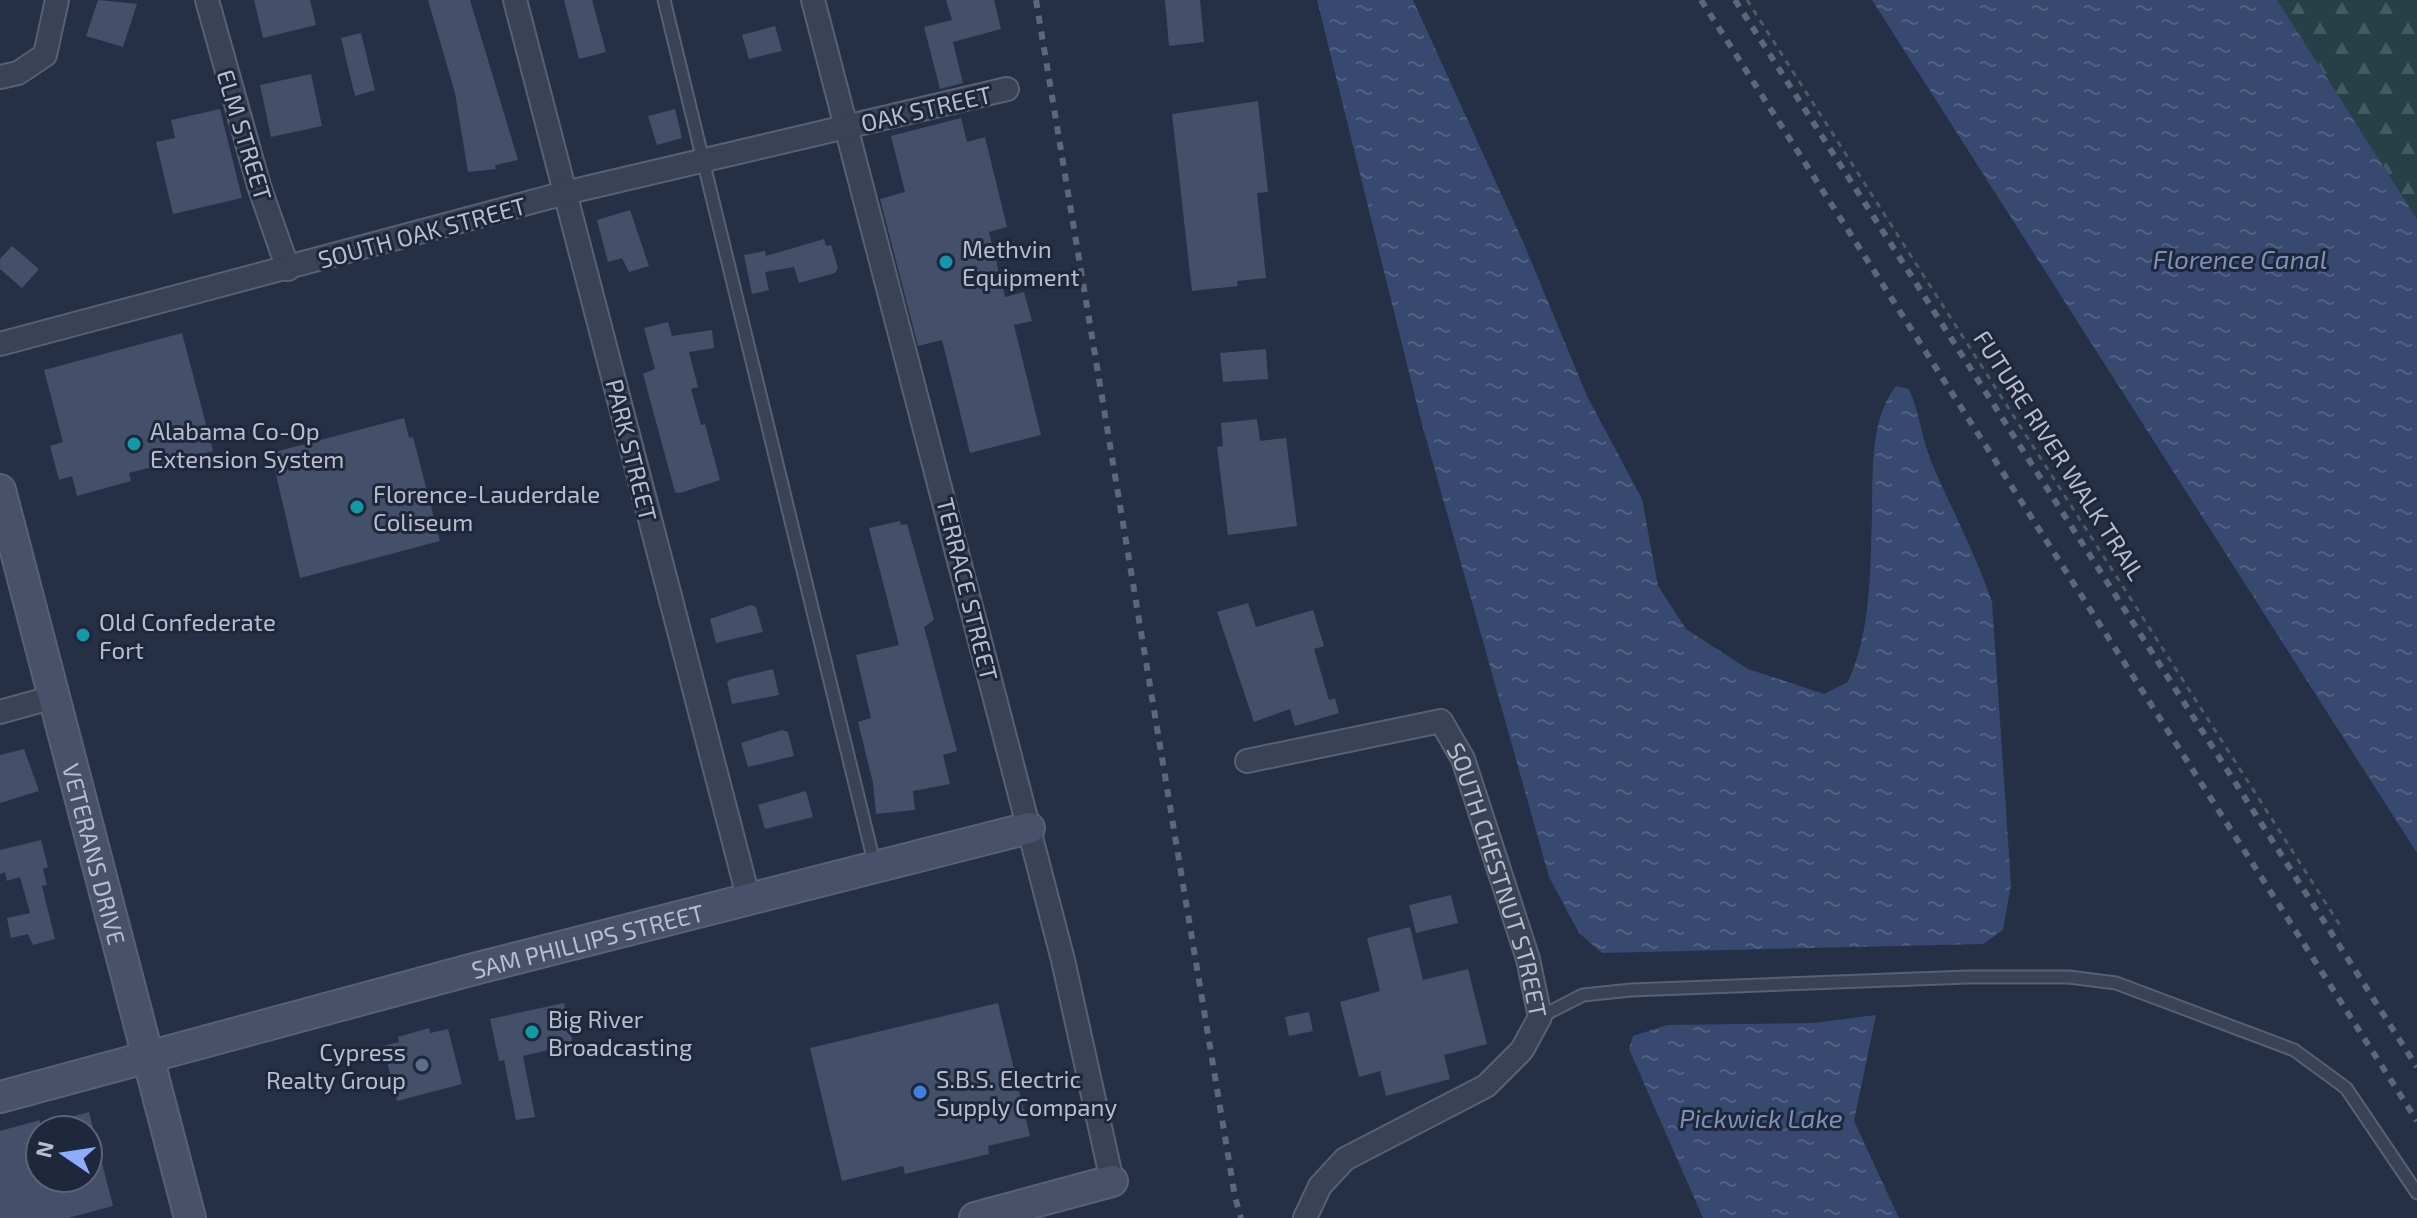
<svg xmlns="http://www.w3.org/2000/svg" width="2417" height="1218" font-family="'Exo 2',sans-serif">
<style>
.forest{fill:url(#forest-firs)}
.water{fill:url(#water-ripples)}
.building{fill:#444f69}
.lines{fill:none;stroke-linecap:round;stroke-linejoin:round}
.lane-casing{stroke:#586072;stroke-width:15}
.street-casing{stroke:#586072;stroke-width:26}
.secondary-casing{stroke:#586072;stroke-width:34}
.path{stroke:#465d62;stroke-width:3;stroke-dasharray:6 6;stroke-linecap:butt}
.lane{stroke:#3a4255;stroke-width:11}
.street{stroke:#3a4255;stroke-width:22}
.secondary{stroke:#485169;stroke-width:30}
.rail{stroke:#5c667d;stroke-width:6;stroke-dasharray:8 8;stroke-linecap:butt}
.culture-dot{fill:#0f9aa8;stroke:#1e273b;stroke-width:3}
.service-dot{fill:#5c6f8a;stroke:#1e273b;stroke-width:3}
.shop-dot{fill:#3f7fe0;stroke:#1e273b;stroke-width:3}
.labels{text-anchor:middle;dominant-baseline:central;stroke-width:6;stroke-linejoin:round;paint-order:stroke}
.street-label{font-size:24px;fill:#b8bece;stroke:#1e273b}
.poi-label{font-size:24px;fill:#b8bece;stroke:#1e273b;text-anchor:start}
.water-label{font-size:26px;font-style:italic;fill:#7c90b8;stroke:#1e273b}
</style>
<defs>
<pattern id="forest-firs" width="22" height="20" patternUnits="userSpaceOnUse" patternTransform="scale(2)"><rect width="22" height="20" fill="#274047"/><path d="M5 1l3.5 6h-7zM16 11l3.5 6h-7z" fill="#445a60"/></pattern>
<pattern id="water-ripples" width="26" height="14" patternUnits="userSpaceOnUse" patternTransform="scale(2)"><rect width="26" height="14" fill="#37496e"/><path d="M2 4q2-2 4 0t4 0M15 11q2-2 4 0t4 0" fill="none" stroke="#526182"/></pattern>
</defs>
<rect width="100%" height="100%" fill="#253046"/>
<!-- forest -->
<polygon class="forest" points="2277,0 2417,0 2417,219"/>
<!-- water -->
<g class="water">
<path d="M1317,0h96l111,244 63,152 55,103 16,87 28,43 62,40 76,25 24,-12c23,-51 22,-109 24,-164 1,-44 -3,-97 24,-132l13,3c11,25 13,52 24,77 20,46 43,89 59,136l19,283 -8,45 -20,14 -381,9 -23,-20 -30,-56 -129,-460z"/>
<polygon points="1872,0 2277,0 2417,219 2417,853"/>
<polygon points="1876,1015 1854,1121 1899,1218 1703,1218 1629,1049 1633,1036 1667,1025 1813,1023"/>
</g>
<!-- building -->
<g class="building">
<polygon points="98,0 137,4 123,47 86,36"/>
<polygon points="254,0 310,0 316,25 263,38"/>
<polygon points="428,0 470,0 518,160 495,165 496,169 468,172 455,93"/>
<polygon points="564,0 592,0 606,52 579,59"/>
<polygon points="946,0 994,0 1001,29 953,42 963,83 940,89 924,27 952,20"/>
<polygon points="1165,0 1200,0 1204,42 1169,46"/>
<polygon points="775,26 782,51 749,59 742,35"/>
<polygon points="361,33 375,90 355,96 341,38"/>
<polygon points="311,74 322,126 271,137 260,85"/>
<polygon points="1258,101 1268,192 1257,193 1266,278 1237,281 1238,286 1192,291 1172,114"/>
<polygon points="220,109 242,198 173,214 156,142 175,138 171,120"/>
<polygon points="675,109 682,138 657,145 648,116"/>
<polygon points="961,118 967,142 985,137 1007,227 989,232 1005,297 1024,292 1032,321 1014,325 1041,435 970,453 942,340 918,346 880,199 905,192 891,136"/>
<polygon points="630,210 649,266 629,272 622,258 608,262 597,220"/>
<polygon points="824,239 826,246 831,245 838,268 835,273 799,283 794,267 765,272 769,290 752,294 744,255 765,251 766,256"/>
<polygon points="12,246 39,269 22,288 0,269 0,259"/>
<polygon points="668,322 672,336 712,330 714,348 689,352 698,387 691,389 701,425 705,424 720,480 680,493 675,492 643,374 655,369 644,328"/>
<polygon points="182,333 213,451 129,473 131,481 77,496 72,476 59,480 50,446 63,442 44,370"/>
<polygon points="1266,349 1268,379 1223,382 1220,353"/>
<polygon points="404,418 409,438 413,437 440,541 300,578 271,453"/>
<polygon points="1257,419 1260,441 1286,438 1297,526 1228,535 1217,447 1223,446 1221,423"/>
<polygon points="900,521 901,525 907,524 934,620 924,627 957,751 943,755 950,784 913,791 915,810 876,814 873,783 858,722 871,718 856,655 899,645 869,528"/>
<polygon points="1248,603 1256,627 1313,610 1324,646 1314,649 1329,700 1335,698 1339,713 1295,726 1290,709 1254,722 1217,612"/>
<polygon points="751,605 756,607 763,632 716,643 710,619"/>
<polygon points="773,669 779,695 732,704 727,682 731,679"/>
<polygon points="782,730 788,732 794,756 748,767 741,743"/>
<polygon points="24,749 39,791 0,803 0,755"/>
<polygon points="806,791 813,817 765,829 758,805"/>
<polygon points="41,840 48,867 43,869 47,885 42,886 55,939 33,945 28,934 11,938 7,918 30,913 20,877 7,881 5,872 0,874 0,850"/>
<polygon points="1451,895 1458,923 1416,933 1409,905"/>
<polygon points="1410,927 1423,980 1468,969 1487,1044 1444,1055 1450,1079 1386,1096 1380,1071 1359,1077 1340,1002 1380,991 1367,938"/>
<polygon points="564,1003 573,1044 523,1056 535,1117 516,1120 504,1060 499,1061 490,1019"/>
<polygon points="998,1003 1030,1136 988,1146 989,1154 905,1174 903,1166 842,1181 810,1048"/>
<polygon points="1309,1012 1313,1031 1289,1036 1285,1017"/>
<polygon points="429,1028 430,1033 448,1029 462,1084 397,1101 383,1046 399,1042 398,1037"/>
<polygon points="89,1112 113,1206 68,1218 0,1218 0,1131 40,1120 40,1178 88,1178 90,1130 41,1130 40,1125"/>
</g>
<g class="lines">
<!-- lane casing -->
<g class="lane-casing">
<g id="lane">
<polyline points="664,0 875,866"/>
<polyline points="1540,1017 1583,995 1631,990 1967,977 2069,977 2116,983 2294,1050 2346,1088 2417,1193"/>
</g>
</g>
<!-- street casing -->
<g class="street-casing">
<g id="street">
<polyline points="207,0 259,186 288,269"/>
<polyline points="515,0 749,900"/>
<polyline points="813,0 1063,960 1112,1181"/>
<polyline points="0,77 18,73 45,55 57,0"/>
<polyline points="0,344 565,193 1007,89"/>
<polyline points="0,712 54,697"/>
<path id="s1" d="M1247,761l194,-40 22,38 65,200 12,58 -18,33 -36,36 -141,73 -25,27 -15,32"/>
</g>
</g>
<!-- secondary casing -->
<g class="secondary-casing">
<g id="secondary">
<path id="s2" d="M0,490l190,728"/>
<path id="s3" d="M0,1097l474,-128 555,-141"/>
<polyline points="975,1218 1112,1181"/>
</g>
</g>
<!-- path -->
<polyline class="path" points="1747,0 2343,930"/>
<!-- lane -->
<use href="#lane" class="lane"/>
<!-- street -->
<use href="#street" class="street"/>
<!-- secondary -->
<use href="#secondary" class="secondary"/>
<!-- rail -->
<g class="rail">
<polyline points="1036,0 1235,1197 1241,1218"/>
<polyline points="1701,0 2417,1121"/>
<polyline points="1735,0 2417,1067"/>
</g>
</g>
<!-- markers -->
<g class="culture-dot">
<circle cx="946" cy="262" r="8"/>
<circle cx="134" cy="444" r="8"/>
<circle cx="357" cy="507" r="8"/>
<circle cx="83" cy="635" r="8"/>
<circle cx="532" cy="1032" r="8"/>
</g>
<circle class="service-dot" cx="422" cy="1065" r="8"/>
<circle class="shop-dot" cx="920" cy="1092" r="8"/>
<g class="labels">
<!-- street labels -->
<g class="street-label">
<text transform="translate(926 108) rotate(-13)">OAK STREET</text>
<text transform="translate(245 135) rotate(73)">ELM STREET</text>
<text transform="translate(422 232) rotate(-15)">SOUTH OAK STREET</text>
<text transform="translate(632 450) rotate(76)">PARK STREET</text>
<text transform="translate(2060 455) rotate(57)">FUTURE RIVER WALK TRAIL</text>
<text transform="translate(968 589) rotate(76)">TERRACE STREET</text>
<text stroke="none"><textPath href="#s2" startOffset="376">VETERANS DRIVE</textPath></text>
<text stroke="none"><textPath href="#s1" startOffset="368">SOUTH CHESTNUT STREET</textPath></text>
<text stroke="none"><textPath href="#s3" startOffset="608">SAM PHILLIPS STREET</textPath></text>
</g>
<!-- poi labels -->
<g class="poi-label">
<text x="962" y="248">Methvin<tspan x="962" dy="28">Equipment</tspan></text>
<text x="150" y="430">Alabama Co-Op<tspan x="150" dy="28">Extension System</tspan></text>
<text x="373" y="493">Florence-Lauderdale<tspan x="373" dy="28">Coliseum</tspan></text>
<text x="99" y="621">Old Confederate<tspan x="99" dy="28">Fort</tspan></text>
<text x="548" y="1018">Big River<tspan x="548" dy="28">Broadcasting</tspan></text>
<text x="406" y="1051" text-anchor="end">Cypress<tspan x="406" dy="28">Realty Group</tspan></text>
<text x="936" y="1078">S.B.S. Electric<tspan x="936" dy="28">Supply Company</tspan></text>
</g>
<!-- water labels -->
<g class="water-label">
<text x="2240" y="258">Florence Canal</text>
<text x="1761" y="1117">Pickwick Lake</text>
</g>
</g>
<!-- north arrow -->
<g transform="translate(64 1154) rotate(283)"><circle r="38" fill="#1e273b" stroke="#5c6376" stroke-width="2"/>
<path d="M0-6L14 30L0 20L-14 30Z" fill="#8cadff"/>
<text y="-12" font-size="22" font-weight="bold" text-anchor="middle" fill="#b8bece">N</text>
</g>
</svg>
